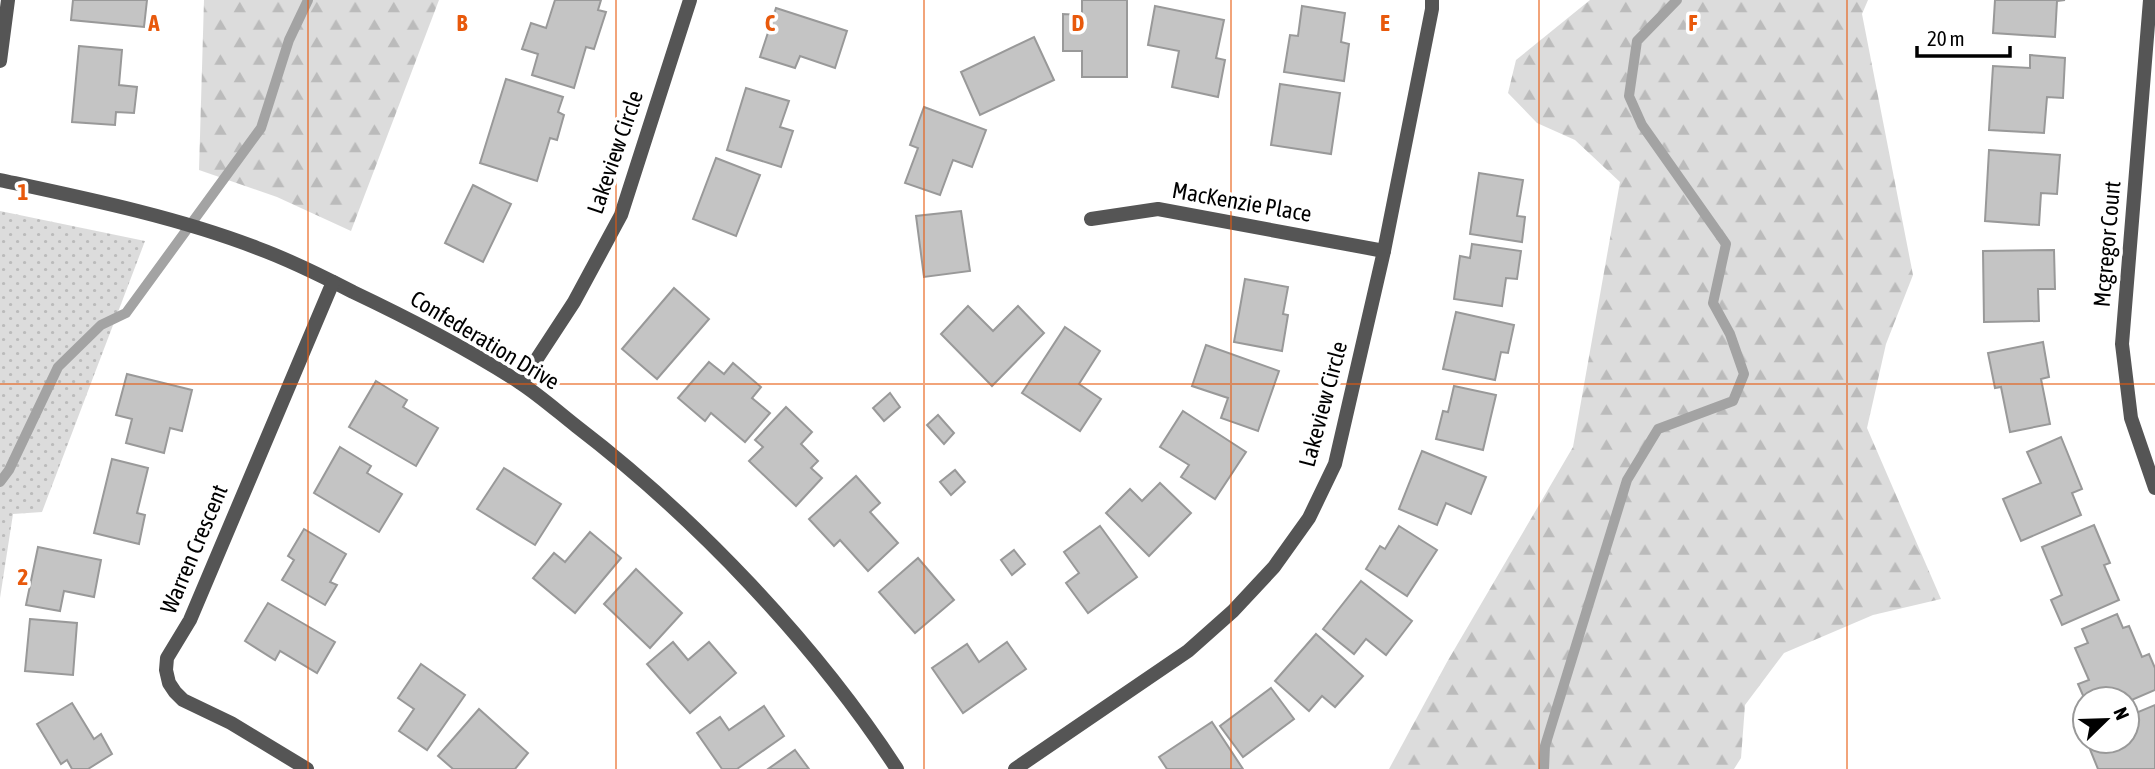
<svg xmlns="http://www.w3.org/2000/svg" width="2155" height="769" font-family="'Asap Condensed',sans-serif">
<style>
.forest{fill:url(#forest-firs)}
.park{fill:url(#park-dots)}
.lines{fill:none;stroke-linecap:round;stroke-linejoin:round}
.stream{stroke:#a3a3a3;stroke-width:10}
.building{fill:#c4c4c4;stroke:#999;stroke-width:2}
.minor{stroke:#555;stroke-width:14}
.grid{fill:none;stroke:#e8590c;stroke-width:2;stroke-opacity:0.55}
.labels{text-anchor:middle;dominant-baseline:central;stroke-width:7;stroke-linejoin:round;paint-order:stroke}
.street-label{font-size:23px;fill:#000;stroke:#fff}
.grid-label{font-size:23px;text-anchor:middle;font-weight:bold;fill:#e8590c;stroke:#fff;stroke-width:7;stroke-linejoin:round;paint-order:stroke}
</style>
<defs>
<pattern id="forest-firs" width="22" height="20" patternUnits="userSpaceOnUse" patternTransform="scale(1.75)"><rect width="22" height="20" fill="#dcdcdc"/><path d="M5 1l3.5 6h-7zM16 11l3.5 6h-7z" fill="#bbb"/></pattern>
<pattern id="park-dots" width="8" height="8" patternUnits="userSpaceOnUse" patternTransform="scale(1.75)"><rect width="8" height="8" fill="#dcdcdc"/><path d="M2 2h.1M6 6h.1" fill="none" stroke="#bbb" stroke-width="1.8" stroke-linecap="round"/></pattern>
</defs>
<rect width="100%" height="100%" fill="#fff"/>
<!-- forest -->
<g class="forest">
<polygon points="204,0 439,0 351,231 277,197 199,170"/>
<polygon points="1590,0 1868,0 1862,14 1913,275 1886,344 1867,428 1941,599 1873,615 1784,653 1745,705 1741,758 1734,769 1389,769 1447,662 1573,447 1620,182 1575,140 1537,123 1508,93 1516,60"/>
</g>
<!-- park -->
<polygon class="park" points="0,211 145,241 42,512 13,514 0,598"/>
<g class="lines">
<!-- stream -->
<g class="stream">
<polyline points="0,482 9,470 58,367 101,325 126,313 261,128 289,40 308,0"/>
<polyline points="1544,769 1545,746 1627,480 1658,429 1733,401 1744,374 1730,334 1713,303 1726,244 1642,125 1629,96 1637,41 1677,0"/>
</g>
</g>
<!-- building -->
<g class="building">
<polygon points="73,0 147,0 144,27 71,20"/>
<polygon points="555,0 601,0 598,10 606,12 594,49 586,47 574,88 532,75 538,54 522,49 531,23 546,28"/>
<polygon points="1082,0 1127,0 1127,77 1082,77 1082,51 1063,51 1063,14 1082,15"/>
<polygon points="1995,0 2065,0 2057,1 2055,37 1993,33"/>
<polygon points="1155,6 1224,20 1216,58 1225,60 1218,97 1172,87 1179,51 1148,45"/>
<polygon points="1302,6 1345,13 1341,42 1349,44 1344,81 1284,72 1290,35 1298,36"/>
<polygon points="776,8 847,31 835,68 800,56 795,68 760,57"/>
<polygon points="1034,37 1054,80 980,115 961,72"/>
<polygon points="79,46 122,50 119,85 137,87 134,113 116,112 115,125 72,122"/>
<polygon points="2030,55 2065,58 2063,98 2047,97 2044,133 1989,130 1993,66 2030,68"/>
<polygon points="506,79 563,97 558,112 564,115 557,140 550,138 537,181 480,163"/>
<polygon points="1280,84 1340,93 1331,154 1271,145"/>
<polygon points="746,88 789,101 780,127 793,131 781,167 727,150"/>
<polygon points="924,107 986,130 972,167 953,160 940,195 905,183 918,148 910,145"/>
<polygon points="1989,150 2060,155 2057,194 2041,193 2039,225 1985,221"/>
<polygon points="716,158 760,175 736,236 693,219"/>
<polygon points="1479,173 1523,180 1517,216 1525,217 1522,242 1470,234"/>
<polygon points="473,185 511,204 483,262 445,243"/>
<polygon points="961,211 970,271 924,277 916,216"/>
<polygon points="1472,244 1521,251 1517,279 1506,278 1502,306 1454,299 1460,256 1470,258"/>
<polygon points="2054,250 2055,289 2038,289 2039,321 1984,322 1983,251"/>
<polygon points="1245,279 1288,287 1283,314 1288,315 1282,351 1234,342"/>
<polygon points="674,288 709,319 657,379 622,349"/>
<polygon points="968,306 993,331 1018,306 1044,333 992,386 941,334"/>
<polygon points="1456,312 1514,325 1508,353 1501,352 1495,380 1443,369"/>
<polygon points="1065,327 1100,351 1079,384 1101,399 1080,431 1022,393"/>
<polygon points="2043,342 2049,377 2041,379 2050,424 2010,432 2001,387 1995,388 1988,353"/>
<polygon points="1206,345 1279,371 1258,431 1221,418 1228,398 1192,386"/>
<polygon points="709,362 724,374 733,363 761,387 752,398 770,413 745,442 711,413 705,421 678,398"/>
<polygon points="127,374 192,390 182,431 170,428 164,453 126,443 132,419 116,415"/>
<polygon points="376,381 407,400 403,407 438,428 416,466 349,427"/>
<polygon points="1454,386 1496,395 1483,450 1436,439 1443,411 1448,412"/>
<polygon points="890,393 900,407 884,421 873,408"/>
<polygon points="786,407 812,432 801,444 818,461 811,468 822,478 796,506 749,461 763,447 755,440"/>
<polygon points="1183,411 1246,452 1215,499 1181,477 1189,465 1160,447"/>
<polygon points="938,415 954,433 944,444 927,425"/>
<polygon points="2061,437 2082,489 2072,493 2081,515 2021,541 2003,499 2041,483 2027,452"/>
<polygon points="340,447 371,466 367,473 402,494 379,532 314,493"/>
<polygon points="1422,451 1486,477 1471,514 1446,503 1437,525 1399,509"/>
<polygon points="112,459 148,468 137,513 145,515 139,544 94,533"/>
<polygon points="504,468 561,504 535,545 477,509"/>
<polygon points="955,470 965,482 951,495 940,482"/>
<polygon points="856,476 880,503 870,512 898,543 868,571 840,540 834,546 809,519"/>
<polygon points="1160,483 1191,513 1149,556 1106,513 1130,489 1142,501"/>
<polygon points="2094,525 2110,563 2104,565 2119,600 2062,625 2051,600 2062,595 2042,547"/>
<polygon points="1100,526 1137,577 1088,613 1066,583 1079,573 1064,552"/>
<polygon points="1399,526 1437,550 1407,596 1366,569 1380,546 1385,549"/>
<polygon points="304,529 346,554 330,582 337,585 325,605 282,580 294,560 288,556"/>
<polygon points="590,532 621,558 575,613 533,578 554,553 565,562"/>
<polygon points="38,547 101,560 94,597 64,591 60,611 26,605"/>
<polygon points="1014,550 1025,564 1012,575 1001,560"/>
<polygon points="918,558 954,600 915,633 879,592"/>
<polygon points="636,569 682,613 650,648 604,604"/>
<polygon points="1361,581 1412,621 1386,655 1366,639 1354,654 1323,629"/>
<polygon points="268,603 335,642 317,673 280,651 275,660 245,641"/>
<polygon points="2117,614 2123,628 2129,626 2142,657 2149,654 2155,668 2155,690 2127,702 2127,699 2085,700 2078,684 2089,680 2075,648 2088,643 2082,629"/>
<polygon points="30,619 77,623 73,675 25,671"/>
<polygon points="1316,634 1363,676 1335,707 1322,696 1309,711 1275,681"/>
<polygon points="673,642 688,660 709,642 736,673 690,713 647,664"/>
<polygon points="1007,642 1026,669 963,713 932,668 967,644 979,662"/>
<polygon points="421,664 465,695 427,750 399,731 414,709 398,698"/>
<polygon points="1271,688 1294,719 1243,757 1220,726"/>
<polygon points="72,703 94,739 101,734 112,754 88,769 72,769 67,760 61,764 37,724"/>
<polygon points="2155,705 2155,769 2098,769 2087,742 2127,741 2127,725 2134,722 2131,715"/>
<polygon points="764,706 784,736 737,769 722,769 697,733 720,717 729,730"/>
<polygon points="479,709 528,753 515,769 453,769 438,756"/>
<polygon points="1212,722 1243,769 1167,769 1159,757"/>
<polygon points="795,750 809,769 768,769"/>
</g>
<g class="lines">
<!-- minor -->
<g class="minor">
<polyline points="2150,0 2122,344 2131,418 2155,488"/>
<polyline points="0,61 8,0"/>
<path d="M0,180c84,18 177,37 257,68 33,12 65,28 96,44 57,27 113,56 166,90 20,13 38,29 57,44 119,91 239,217 321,343"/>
<polyline points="1091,219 1158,209 1384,251"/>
<polyline points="521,383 574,302 621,215 690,0"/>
<polyline points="307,769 231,723 183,700 175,692 169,683 166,670 167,658 190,620 333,282"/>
<polyline points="1015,769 1188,651 1233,611 1274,567 1309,518 1335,464 1384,251 1432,9 1432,0"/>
</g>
</g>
<!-- grid -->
<path class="grid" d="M308,0v769M616,0v769M924,0v769M1231,0v769M1539,0v769M1847,0v769M0,384h2155"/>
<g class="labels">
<!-- street labels -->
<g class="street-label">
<text transform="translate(615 152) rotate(-71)">Lakeview Circle</text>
<text transform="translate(1242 202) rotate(10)">MacKenzie Place</text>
<text transform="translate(2107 244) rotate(-85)">Mcgregor Court</text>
<text transform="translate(485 340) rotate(31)">Confederation Drive</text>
<text transform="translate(1323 404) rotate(-75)">Lakeview Circle</text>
<text transform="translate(194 549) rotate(-67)">Warren Crescent</text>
</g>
</g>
<g class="grid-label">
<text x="154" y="31">A</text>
<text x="462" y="31">B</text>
<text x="770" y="31">C</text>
<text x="1078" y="31">D</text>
<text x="1385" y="31">E</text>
<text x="1693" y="31">F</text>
<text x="23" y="200">1</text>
<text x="23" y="585">2</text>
</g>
<!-- north arrow -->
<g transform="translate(2106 720) rotate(67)"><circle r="33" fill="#ffffff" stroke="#999999" stroke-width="2"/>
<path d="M0-5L12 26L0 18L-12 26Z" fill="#000000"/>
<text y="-10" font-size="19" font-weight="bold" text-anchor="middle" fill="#000000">N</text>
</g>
<!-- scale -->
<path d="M1917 46v10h93v-10" fill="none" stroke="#000000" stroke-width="3.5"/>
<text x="1927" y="46" font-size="21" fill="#000000" stroke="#ffffff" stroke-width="5" paint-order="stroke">20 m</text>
</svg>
